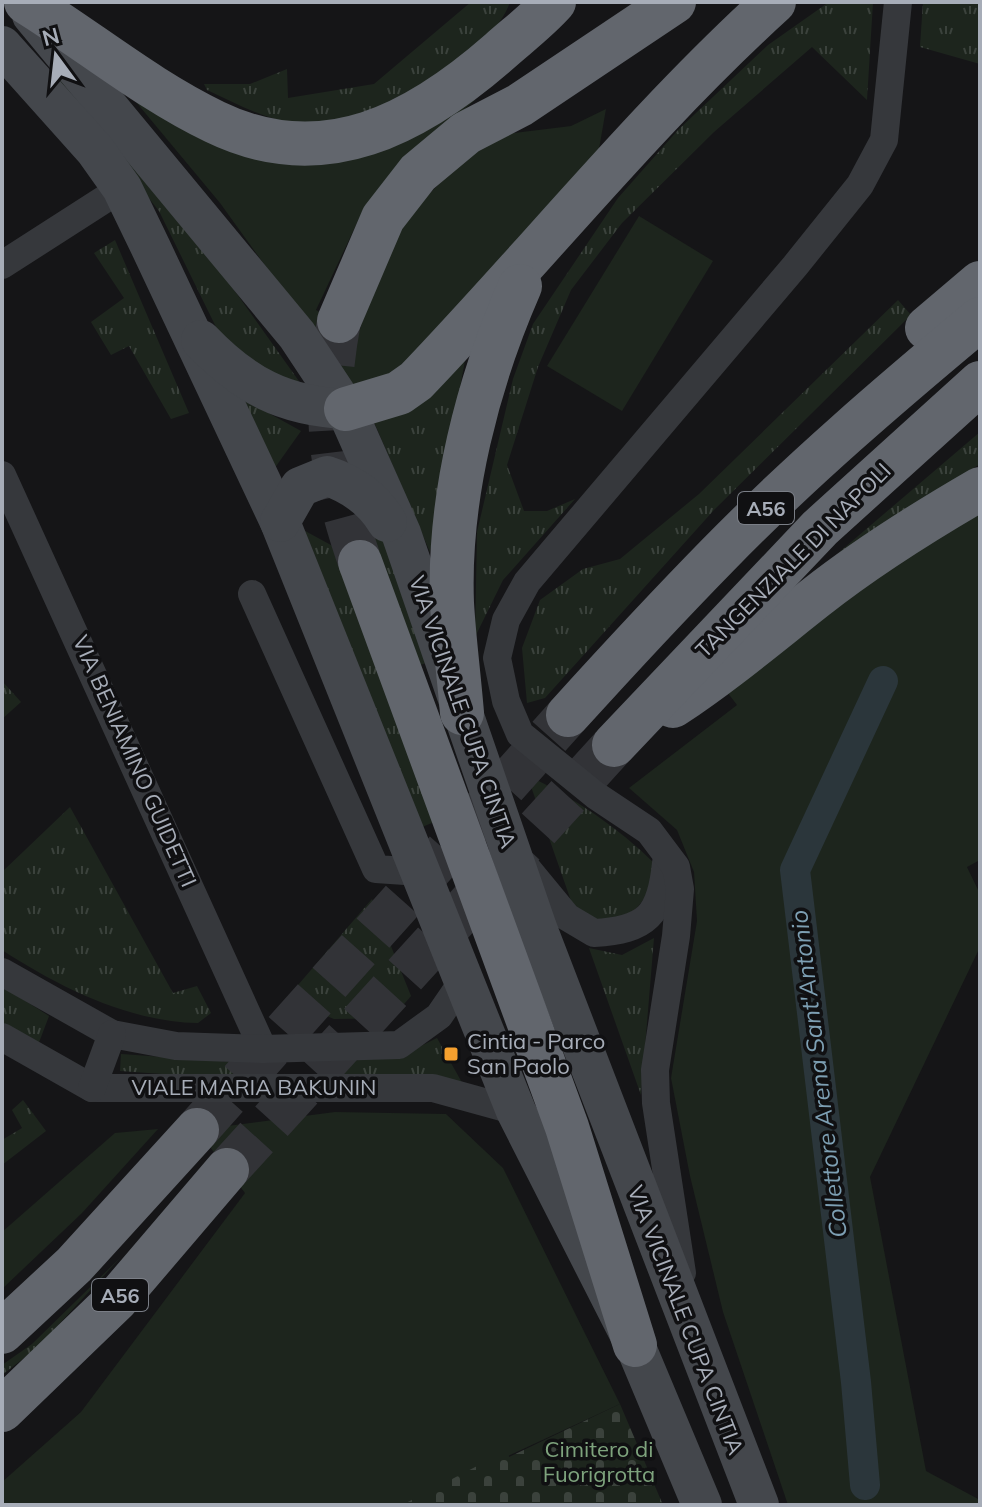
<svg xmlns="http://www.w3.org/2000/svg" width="982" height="1507" font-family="Mulish,sans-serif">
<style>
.grass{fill:#1d251d}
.cemetery{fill:url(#cemetery-stones)}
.park{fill:url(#park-tufts)}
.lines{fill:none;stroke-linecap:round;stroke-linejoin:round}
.canal{stroke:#2b363b;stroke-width:30}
.motorway-tunnel{stroke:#323337;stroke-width:44;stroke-dasharray:44 22;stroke-linecap:butt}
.minor{stroke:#36383c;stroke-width:28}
.secondary{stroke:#44474c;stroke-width:40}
.motorway{stroke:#62666d;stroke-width:44}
.poi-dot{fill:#f6a02e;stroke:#101012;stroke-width:3}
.labels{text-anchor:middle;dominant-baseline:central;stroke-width:7;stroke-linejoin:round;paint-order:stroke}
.shield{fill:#101012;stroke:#7a7e86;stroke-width:2}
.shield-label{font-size:20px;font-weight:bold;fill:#a7adb8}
.street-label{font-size:22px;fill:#a7adb8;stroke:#101012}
.poi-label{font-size:22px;fill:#a7adb8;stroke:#101012;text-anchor:start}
.park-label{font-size:22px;fill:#7ea37d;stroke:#101012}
.water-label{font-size:24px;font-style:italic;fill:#7d9fb3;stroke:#101012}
</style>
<defs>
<pattern id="cemetery-stones" width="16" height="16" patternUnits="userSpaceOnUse" patternTransform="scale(2)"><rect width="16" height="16" fill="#1d251d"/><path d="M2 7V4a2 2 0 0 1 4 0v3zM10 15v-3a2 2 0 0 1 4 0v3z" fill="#3b423c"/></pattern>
<pattern id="park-tufts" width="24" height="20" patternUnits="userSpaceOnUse" patternTransform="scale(2)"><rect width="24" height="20" fill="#1d251d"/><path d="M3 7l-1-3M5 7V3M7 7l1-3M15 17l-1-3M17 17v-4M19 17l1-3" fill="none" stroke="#3b423c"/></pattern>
</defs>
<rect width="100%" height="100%" fill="#151517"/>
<!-- grass -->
<g class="grass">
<polygon points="468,94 475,100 412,155 365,206 316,310 359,332 387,245 426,197 462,161 490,136 571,126 606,109 599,149 417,356 368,388 352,386 220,203 136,102 210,140"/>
<polygon points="639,216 713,261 622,411 547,366"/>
<polygon points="980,511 980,860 967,867 980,894 980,947 870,1177 926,1471 980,1500 980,1505 788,1505 723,1312 690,1176 671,1078 697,921 694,872 677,830 629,788 737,705 724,688 902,560"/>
<polygon points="335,1112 446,1114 503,1168 620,1404 402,1505 2,1505 2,1482 81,1412 245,1193 197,1130"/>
<polygon points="158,1129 82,1213 2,1289 2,1232 115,1133"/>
</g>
<!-- cemetery -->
<polygon class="cemetery" points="620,1404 663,1505 402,1505 508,1450 509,1457"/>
<!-- park -->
<g class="park">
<path d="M471,2h39c-18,55 -147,127 -204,123 -36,-3 -67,-20 -99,-35l-3,-6h46l37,-15 1,29 86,-14z"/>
<polygon points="829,2 873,2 867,100 812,47 714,132 622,223 571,290 538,367 507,465 524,511 547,511 575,499 503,580 475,637 477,532 513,379 533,324 618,198 678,130 768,45"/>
<polygon points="923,2 980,2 980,64 920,47"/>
<polygon points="57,65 175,207 301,384 251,368 216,327 159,211 49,72"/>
<polygon points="115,240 189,413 171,419 129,346 111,355 91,322 124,298 94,253"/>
<polygon points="898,300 911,315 714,510 545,698 527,703 522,648 540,600 583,569 620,559 699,494"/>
<polygon points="465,360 430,552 374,422"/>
<polygon points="232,393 301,431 274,469"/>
<polygon points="980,432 980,464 837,554"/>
<polygon points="296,526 340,550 444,818 417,829"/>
<polygon points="384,534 426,663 412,668 371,539"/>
<polygon points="2,681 21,702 2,719"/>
<path d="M527,775c47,23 91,52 128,89 -8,49 -31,64 -79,51z"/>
<path d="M70,807l103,186 24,-7 14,27 -13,10c-69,-1 -139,-36 -196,-73v-78z"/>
<polygon points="372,899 411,996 392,1018 334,1019 286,999"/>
<polygon points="654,938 641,1095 589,948 622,955"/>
<polygon points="2,986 49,1016 38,1045 2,1023"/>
<polygon points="437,1038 465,1088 387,1074 333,1074 338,1062 401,1056"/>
<polygon points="121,1054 234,1062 233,1079 120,1071"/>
<polygon points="23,1100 46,1131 2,1165 2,1140 22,1128 12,1110"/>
<polygon points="121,1257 37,1348 2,1375 2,1365 32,1344"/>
</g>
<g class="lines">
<!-- canal -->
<polyline class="canal" points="865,1485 856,1382 795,870 883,681"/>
<!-- motorway-tunnel -->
<g class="motorway-tunnel">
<path d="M339,321c-17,90 -9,155 21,241"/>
<polyline points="197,1130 568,715"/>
<polyline points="227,1170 614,745"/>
</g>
<!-- minor -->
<g class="minor">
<polyline points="2,265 122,188"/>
<polyline points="2,475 263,1049"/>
<polyline points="252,594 376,869 420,872"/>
<path d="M525,866l42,51 27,16c53,-3 67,-18 72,-70"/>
<polyline points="2,972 112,1034 176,1046 263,1049 399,1045 439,1016 465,978"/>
<polyline points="2,1037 92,1088 433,1088 516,1111"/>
<polyline points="92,1088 112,1034"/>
<polyline points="682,1273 656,1103 655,1070 676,936 680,889 676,867 649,831 595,795 520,734 506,701 497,658 506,620 527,582 795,266 860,185 884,140 898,2"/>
</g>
<!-- secondary -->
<g class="secondary">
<polyline points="32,15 297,335 346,409 401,533 537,928 759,1505"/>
<polyline points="2,46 95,150 122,188 151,248 280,522 516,1111 635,1345 702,1505"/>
<path d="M201,340c43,45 82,66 145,69"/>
<path d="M280,522l20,-35 27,-11c25,8 46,23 60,46"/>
</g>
<!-- motorway -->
<g class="motorway">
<path d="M26,2c63,39 122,88 189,120 109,53 203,1 285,-71 18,-16 38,-31 54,-49"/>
<polyline points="339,321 383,218 418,173 466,133 520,105 674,2"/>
<polyline points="927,328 980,283"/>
<path d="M346,409l53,-16 17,-12c120,-125 229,-262 358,-379"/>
<polyline points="360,562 567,1127 635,1345"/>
<path d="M673,706c50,-33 95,-71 142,-108 52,-41 108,-76 165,-109"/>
<path d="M462,713c-3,-37 -8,-74 -10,-110 -4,-107 26,-221 68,-317"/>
<path d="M568,715c49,-54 99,-108 150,-160 82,-84 172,-161 262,-236"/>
<polyline points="614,745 820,528 980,383"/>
<polyline points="2,1332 74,1265 197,1130"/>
<polyline points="2,1410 116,1300 227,1170"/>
</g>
</g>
<!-- markers -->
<rect class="poi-dot" x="443" y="1046" width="16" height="16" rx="4"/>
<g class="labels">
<!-- shield labels -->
<g class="shield">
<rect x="738" y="492" width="56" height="32" rx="6"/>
<rect x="92" y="1279" width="56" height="32" rx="6"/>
</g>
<g class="shield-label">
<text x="766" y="508">A56</text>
<text x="120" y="1295">A56</text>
</g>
<!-- street labels -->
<g class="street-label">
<text transform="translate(793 560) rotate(-45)">TANGENZIALE DI NAPOLI</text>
<text transform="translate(463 712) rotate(71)">VIA VICINALE CUPA CINTIA</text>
<text transform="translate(135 761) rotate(66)">VIA BENIAMINO GUIDETTI</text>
<text x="254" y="1087">VIALE MARIA BAKUNIN</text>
<text transform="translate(686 1320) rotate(69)">VIA VICINALE CUPA CINTIA</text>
</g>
<!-- poi labels -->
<g class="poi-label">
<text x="467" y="1041">Cintia - Parco<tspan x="467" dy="25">San Paolo</tspan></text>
</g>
<!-- park labels -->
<g class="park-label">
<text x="599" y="1449">Cimitero di<tspan x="599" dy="25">Fuorigrotta</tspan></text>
</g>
<!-- water labels -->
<g class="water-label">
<text transform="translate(818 1074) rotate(-97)">Collettore Arena Sant'Antonio</text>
</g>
</g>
<!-- border -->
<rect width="982" height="1507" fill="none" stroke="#a7adb8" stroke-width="8"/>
<!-- north arrow -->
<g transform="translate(56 56) rotate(345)" stroke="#101012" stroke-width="6" paint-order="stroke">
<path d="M0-6L14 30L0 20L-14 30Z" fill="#a7adb8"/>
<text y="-12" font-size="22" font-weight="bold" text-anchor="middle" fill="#a7adb8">N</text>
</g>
</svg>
